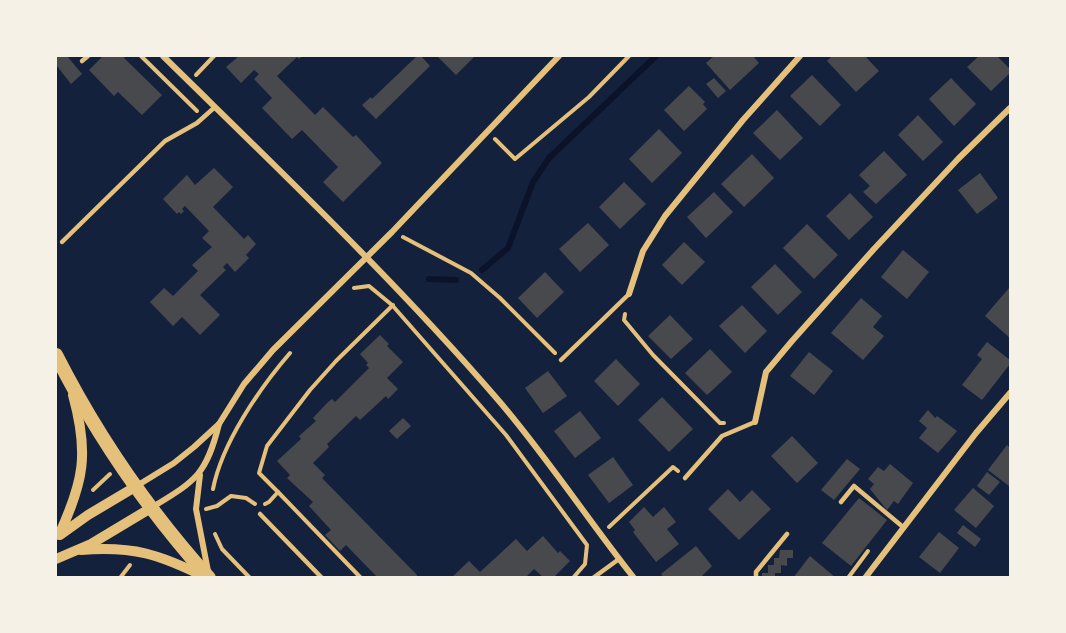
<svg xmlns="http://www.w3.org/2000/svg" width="1066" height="633" font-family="'Public Sans',sans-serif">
<rect width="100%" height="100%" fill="#14213d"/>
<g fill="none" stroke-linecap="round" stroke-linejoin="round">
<g stroke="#0b132b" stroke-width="6">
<polyline points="482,270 508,248 533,182 549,158 656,56"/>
<polyline points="429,279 456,280"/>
</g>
</g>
<g fill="#48494c">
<polygon points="56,56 67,56 82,74 71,84 57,66 56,67"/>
<polygon points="103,56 126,56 124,58 162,95 142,115 118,92 114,96 89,70"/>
<polygon points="239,56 302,56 299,59 297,57 277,76 315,115 323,107 353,137 356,135 382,163 343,202 323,182 338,167 302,130 292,139 262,108 272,98 254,79 259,74 254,70 241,83 226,67"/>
<polygon points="417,56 421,56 430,66 376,119 362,105 371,97 372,99"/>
<polygon points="437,56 475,56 456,75"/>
<polygon points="714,56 753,56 759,63 730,90 706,63"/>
<polygon points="832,56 865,56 879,71 856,92 827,61"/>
<polygon points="979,56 997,56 1010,69 1010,73 991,91 967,67"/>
<polygon points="812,75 841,105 820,126 790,96"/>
<polygon points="714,78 726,91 718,98 706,84"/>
<polygon points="951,78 976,104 954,126 929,99"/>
<polygon points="689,86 705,102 703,104 707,109 684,131 664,110"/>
<polygon points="777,110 803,138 780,160 753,133"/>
<polygon points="918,115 943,142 923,161 898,135"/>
<polygon points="659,129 682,153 652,183 629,159"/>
<polygon points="884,151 907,175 876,204 863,192 870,186 859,175"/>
<polygon points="752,154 774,178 744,207 721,184"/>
<polygon points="214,168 233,187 213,207 244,239 248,235 256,244 246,255 249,258 235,272 227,263 223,267 226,270 200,295 220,315 200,335 182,317 173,326 150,302 164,288 173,296 198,271 192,265 212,247 202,238 209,231 185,206 182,209 184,211 181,214 179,212 177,214 163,199 187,175 195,185"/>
<polygon points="980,173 998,198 977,214 958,190"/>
<polygon points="624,182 646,204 620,229 599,207"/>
<polygon points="714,192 733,212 706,238 687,217"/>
<polygon points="850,193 873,217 849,240 826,216"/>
<polygon points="588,223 609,245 580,272 559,249"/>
<polygon points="807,224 838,255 814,279 783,248"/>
<polygon points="684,242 705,262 682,285 662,265"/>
<polygon points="903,250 929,272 907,299 881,277"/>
<polygon points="775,264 802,292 778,315 751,287"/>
<polygon points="545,272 564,292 537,318 518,298"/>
<polygon points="1009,288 1010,290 1010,338 985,316"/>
<polygon points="861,298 882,316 873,327 884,336 863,360 831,333"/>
<polygon points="742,305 767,331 745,353 719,326"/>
<polygon points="670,315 693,339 671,359 648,336"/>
<polygon points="380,335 389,344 387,346 403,362 387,378 398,389 388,399 386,396 360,420 356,416 327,444 329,447 313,463 325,475 322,478 417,575 417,578 378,578 346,545 340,551 325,535 331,530 309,506 313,502 287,478 290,475 277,461 301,439 299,436 316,421 313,418 327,403 332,399 335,402 369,368 366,365 368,363 360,354"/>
<polygon points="987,342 1010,360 1010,364 982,400 962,385 982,359 977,355"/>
<polygon points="710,349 732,372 707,395 685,373"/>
<polygon points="809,352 833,371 814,395 790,376"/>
<polygon points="616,359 640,384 618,406 594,381"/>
<polygon points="548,371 567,396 543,413 525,388"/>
<polygon points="662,397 693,429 669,452 638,420"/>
<polygon points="928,410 935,418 937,416 957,431 938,453 919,438 927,428 919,421"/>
<polygon points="580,411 601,438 575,458 554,431"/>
<polygon points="403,418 411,426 397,439 389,431"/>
<polygon points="792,436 818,463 797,483 771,456"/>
<polygon points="1007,445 1009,447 1010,445 1010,484 1009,486 988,470"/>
<polygon points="613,457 633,485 609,503 588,475"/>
<polygon points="847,459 860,469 834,500 821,490"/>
<polygon points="890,464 913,483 898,504 894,501 887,510 870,489 874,484 868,479 878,467 884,471"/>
<polygon points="987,472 1000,482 989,495 977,486"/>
<polygon points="973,488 994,506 976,528 954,510"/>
<polygon points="728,489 740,502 752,490 771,509 739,540 708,509"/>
<polygon points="859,498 887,520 851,566 822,543"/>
<polygon points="644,507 653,517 664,507 676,522 667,529 679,544 656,562 633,532 635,530 629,522"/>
<polygon points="963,525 981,539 975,547 957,533"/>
<polygon points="939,532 959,548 940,573 919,557"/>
<polygon points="543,536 558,553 560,551 570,561 553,578 544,578 534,569 525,578 451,578 469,561 480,572 516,539 527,551"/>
<polygon points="696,546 712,566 700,578 664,578 661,574"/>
<polygon points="780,550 793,550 793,558 787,558 787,566 781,565 781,573 775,573 775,578 762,578 762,573 768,573 768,565 774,565 774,558 779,558"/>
<polygon points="810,556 836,578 793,578"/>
</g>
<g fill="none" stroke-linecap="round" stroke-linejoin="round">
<g stroke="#e5c07b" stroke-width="4">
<polyline points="141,56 197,111"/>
<polyline points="196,75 214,56"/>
<polyline points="495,139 515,159 589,97 629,56"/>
<polyline points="403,237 471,273 500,298 555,353"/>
<polyline points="354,288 369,286 392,305 506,435 587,545 585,564 573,578"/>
<polyline points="625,314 624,320 653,355 720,423 724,423"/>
<path d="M213,489C222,443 259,389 290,353"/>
<polyline points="93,490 110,474"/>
<polyline points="278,492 361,578"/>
<polyline points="265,504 269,502 278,492 259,473 267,446 310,390 336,361 393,305"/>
<polyline points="206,509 217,506 231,496 246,498 255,504"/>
<polyline points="609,527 673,467 678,471"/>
<polyline points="215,534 222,549 250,578"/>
<polyline points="120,578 130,565"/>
<polyline points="848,578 868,551"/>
</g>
<g stroke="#e5c07b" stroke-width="4.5">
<polyline points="82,61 88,56"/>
<polyline points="62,242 165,141 197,123 215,107"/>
<polyline points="561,360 629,294"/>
<polyline points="685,478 722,436 755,422"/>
<polyline points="841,502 854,486 903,527"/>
<polyline points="260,514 322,578"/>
<polyline points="593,578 619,559"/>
<polyline points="756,578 756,572 787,534"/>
</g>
<g stroke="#e5c07b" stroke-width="6">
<path d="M163,56C277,168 394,279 499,401C547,457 588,520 634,578"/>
<polyline points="629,294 643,251 665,216 743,120 800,56"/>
<polyline points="755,422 766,372 792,341 874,249 958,159 1010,108"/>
<polyline points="200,475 196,509 208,571"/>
<polyline points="135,487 174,463 194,447 219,424 244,384 273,350 392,232 559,56"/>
<path d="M151,508C195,481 206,476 219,424"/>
<polyline points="865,578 976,433 1010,393"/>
</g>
<g stroke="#e5c07b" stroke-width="10">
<path d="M59,535C84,481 89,453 73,395"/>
<polyline points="60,535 88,515 135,487"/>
<path d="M81,550C134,546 159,554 207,578"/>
<polyline points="56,559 91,544 151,508"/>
</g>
<path stroke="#e5c07b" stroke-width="14" d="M56,355C97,436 148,510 209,578"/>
</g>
<rect width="1066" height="633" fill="none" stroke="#f6f1e7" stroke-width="114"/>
</svg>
